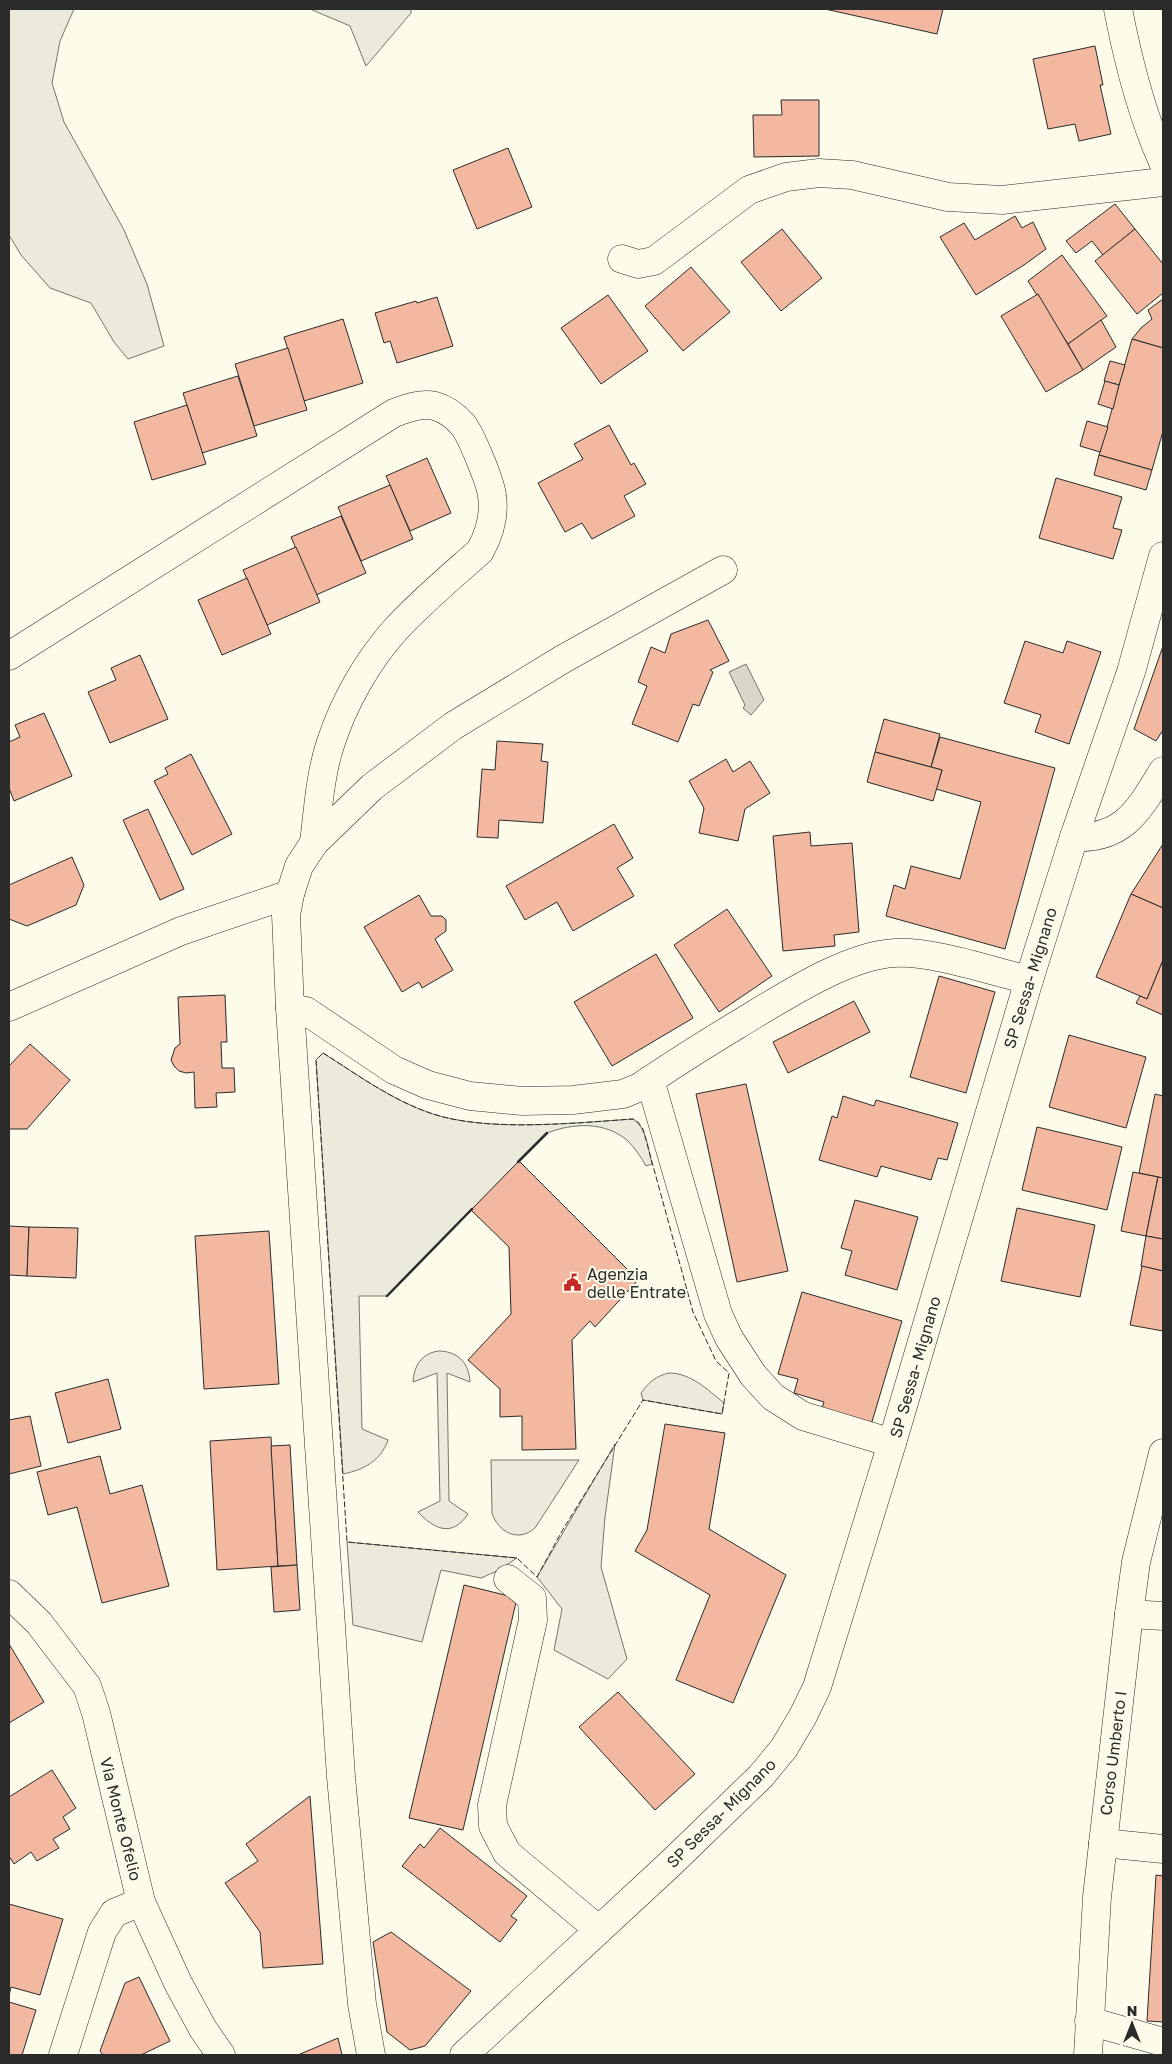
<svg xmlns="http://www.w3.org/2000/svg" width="1172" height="2064" font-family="'Golos Text',sans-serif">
<rect width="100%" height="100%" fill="#fdfbea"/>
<g fill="#ecebdb" stroke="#74746e">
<polygon points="9,9 74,9 60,41 52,83 64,122 124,230 147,284 164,346 128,359 114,342 91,303 50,288 21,255 9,235"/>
<polygon points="310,9 411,9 411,13 366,66 350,26"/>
<path d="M323,1053C358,1075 393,1101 433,1114C488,1132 574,1123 633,1119C647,1128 648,1149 652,1164L646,1166C641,1157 635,1148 628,1141C605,1121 573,1123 547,1133L387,1296H359L362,1429L388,1440C381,1461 363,1470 343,1474L316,1060Z"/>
<path d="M438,1351C457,1351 469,1362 470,1382L447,1373L449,1501L468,1514C452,1538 434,1529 418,1512L440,1501L437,1373L413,1382C414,1366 421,1354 438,1351Z"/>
<path d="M669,1373C691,1373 708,1390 724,1403L722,1414L643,1400L641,1393C649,1382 656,1376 669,1373Z"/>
<polygon points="615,1444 605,1517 601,1567 627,1659 608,1679 554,1650 562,1609 537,1577"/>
<path d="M491,1460H579L535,1528C518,1543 498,1532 492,1513Z"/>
<polygon points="347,1542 517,1558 499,1570 481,1578 441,1570 422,1642 353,1625"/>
</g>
<polygon fill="#d8d7c9" stroke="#74746e" points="746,664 764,700 751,715 743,708 745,705 729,672"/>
<g fill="#f2b8a0" stroke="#2b2b2b">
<polygon points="825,9 943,9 937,34"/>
<polygon points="1095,46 1103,85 1100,85 1111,134 1079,141 1075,124 1048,129 1033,59"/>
<polygon points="781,100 819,100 819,156 754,157 753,115 782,115"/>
<polygon points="508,148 532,207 477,229 453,170"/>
<polygon points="1115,204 1135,229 1103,255 1092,241 1076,253 1066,241"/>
<polygon points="1015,216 1022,228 1033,222 1046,249 1024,265 976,295 940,237 964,223 975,240"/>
<polygon points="782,229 822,278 781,311 741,262"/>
<polygon points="1135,229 1163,264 1163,293 1137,314 1095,261"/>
<polygon points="1062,255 1107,316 1068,344 1028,281"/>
<polygon points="691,267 730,312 683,351 645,306"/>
<polygon points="1038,294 1083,370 1046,392 1001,316"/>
<polygon points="608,295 648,351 601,384 561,328"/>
<polygon points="437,297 453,346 397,363 390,341 384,343 375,313 416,301 417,303"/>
<polygon points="1163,299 1163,348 1132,339 1141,328 1152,319 1148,310"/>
<polygon points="343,319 363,383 304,401 284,337"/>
<polygon points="1101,320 1116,347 1083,370 1068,344"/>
<polygon points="1132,339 1163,348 1163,431 1152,470 1099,455"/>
<polygon points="288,348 307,410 254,426 235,364"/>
<polygon points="1110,361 1125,365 1119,385 1104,381"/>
<polygon points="238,376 257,436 202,453 183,393"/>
<polygon points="1105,381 1119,385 1113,409 1098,404"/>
<polygon points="187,405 206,464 152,480 134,422"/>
<polygon points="1087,421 1108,427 1100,452 1080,446"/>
<polygon points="609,425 631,465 634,463 646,484 624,496 635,516 592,539 582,523 565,532 538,483 583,459 574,444"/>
<polygon points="1099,455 1152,470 1146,490 1094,475"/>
<polygon points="427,458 451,513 410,531 386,476"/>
<polygon points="1056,478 1122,497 1113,528 1122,530 1113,559 1039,538"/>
<polygon points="390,485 413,539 361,561 338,507"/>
<polygon points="341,516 366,573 316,595 291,537"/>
<polygon points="296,547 320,602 267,625 243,570"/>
<polygon points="247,578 271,634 222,655 198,600"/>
<polygon points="708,620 729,661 710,670 713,672 699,706 693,704 678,742 632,724 647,686 638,682 651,647 665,653 671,634"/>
<polygon points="1025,641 1063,653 1067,641 1101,652 1069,744 1035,732 1041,715 1004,703"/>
<polygon points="1163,646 1163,730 1156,741 1134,729"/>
<polygon points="140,655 168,719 110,743 88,692 116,680 111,668"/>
<polygon points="44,713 72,776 14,801 9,788 9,742 20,737 15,725"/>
<polygon points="884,719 940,734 931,767 875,752"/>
<polygon points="940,737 1055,768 1005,949 886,916 894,885 905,889 911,866 960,879 981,802 936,789 942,770 931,767"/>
<polygon points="497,741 543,744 541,761 548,762 543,823 499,820 498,838 477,837 482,769 495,770"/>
<polygon points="875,752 942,770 933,801 867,782"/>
<polygon points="191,754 232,834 192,855 154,781 168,774 165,768"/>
<polygon points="726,759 733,772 750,761 770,793 745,809 738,841 699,833 704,808 689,781"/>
<polygon points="148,809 184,889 160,900 123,820"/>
<polygon points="614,824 633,858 617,868 634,896 573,931 557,902 525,920 506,886"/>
<polygon points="810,832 811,846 852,843 859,932 834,935 835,946 783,951 773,836"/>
<polygon points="1163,844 1163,908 1131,894"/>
<polygon points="72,857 84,885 76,905 27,926 9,919 9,885"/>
<polygon points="1131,894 1163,908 1163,960 1147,999 1096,977"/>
<polygon points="419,895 431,916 442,916 446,920 446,931 435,939 453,970 422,988 419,982 402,992 364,927"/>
<polygon points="727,909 772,976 719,1012 674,945"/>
<polygon points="656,954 693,1018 612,1066 574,1002"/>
<polygon points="1163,960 1163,1015 1136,1003 1140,996 1147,999"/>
<polygon points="939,976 995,992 966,1093 910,1077"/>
<polygon points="225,995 227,1042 221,1042 222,1068 234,1068 235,1092 216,1093 217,1107 195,1108 194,1072 186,1073 179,1071 174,1066 171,1060 175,1048 180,1044 178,997"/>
<polygon points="854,1001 870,1032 788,1073 773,1042"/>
<polygon points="1069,1035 1146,1057 1126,1128 1049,1107"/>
<polygon points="30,1044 70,1080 27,1129 9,1129 9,1066"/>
<polygon points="746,1084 788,1271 737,1282 696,1094"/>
<polygon points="1155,1094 1163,1096 1163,1178 1139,1173"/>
<polygon points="843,1096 874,1106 876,1100 958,1123 947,1160 938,1158 931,1180 881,1166 877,1177 819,1160 832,1116 837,1118"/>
<polygon points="1037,1127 1122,1147 1107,1210 1022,1190"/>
<polygon points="519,1161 638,1280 595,1327 590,1321 572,1340 576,1449 522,1450 522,1416 500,1417 500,1389 468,1360 511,1314 509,1247 471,1210"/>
<polygon points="1133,1172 1158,1177 1146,1236 1121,1231"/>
<polygon points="1158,1177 1163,1178 1163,1239 1146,1236"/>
<polygon points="855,1200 918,1217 897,1290 845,1275 852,1251 841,1248"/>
<polygon points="1017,1208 1095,1225 1080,1297 1001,1281"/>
<polygon points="9,1226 29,1227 27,1276 9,1275"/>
<polygon points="29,1227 78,1228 76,1278 27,1276"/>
<polygon points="269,1231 279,1384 204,1389 195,1236"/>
<polygon points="1146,1236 1163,1239 1163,1271 1141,1266"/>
<polygon points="1142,1266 1163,1271 1163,1331 1130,1325"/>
<polygon points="802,1292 902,1321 871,1425 821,1411 824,1402 794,1393 798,1379 778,1374"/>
<polygon points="108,1379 121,1429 68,1443 55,1393"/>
<polygon points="30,1416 41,1466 9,1474 9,1420"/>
<polygon points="665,1424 725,1433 709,1529 786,1575 733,1703 676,1680 710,1595 635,1551 647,1530"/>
<polygon points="271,1437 278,1566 217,1570 210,1441"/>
<polygon points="290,1445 297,1565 278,1566 271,1446"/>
<polygon points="100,1456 110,1494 142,1485 169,1586 102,1603 77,1507 48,1515 37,1472"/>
<polygon points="297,1565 300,1610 274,1612 271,1567"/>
<polygon points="464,1585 517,1598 463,1830 409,1818"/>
<polygon points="9,1644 44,1702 9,1723"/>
<polygon points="618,1692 695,1774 655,1810 579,1727"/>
<polygon points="52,1770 76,1808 63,1817 70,1829 53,1839 59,1848 37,1861 31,1852 14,1864 9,1856 9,1797"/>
<polygon points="310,1796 323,1964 263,1968 260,1932 225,1883 258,1861 246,1844"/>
<polygon points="440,1828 527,1896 511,1916 517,1920 500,1942 402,1866 420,1844 424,1848"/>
<polygon points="1156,1875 1163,1876 1163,2022 1147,2021"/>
<polygon points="9,1904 63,1919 40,1995 11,1987 9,1996"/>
<polygon points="391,1932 471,1991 425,2046 410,2050 387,2032 373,1942"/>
<polygon points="139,1977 170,2041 141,2055 103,2055 100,2051 125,1983"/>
<polygon points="9,2002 36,2010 22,2055 9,2055"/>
<polygon points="338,2038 342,2055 298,2055"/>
</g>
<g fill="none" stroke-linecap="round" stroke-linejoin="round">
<defs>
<g id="street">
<polyline points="622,259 638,264 654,261 749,190 786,177 819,173 852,175 948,197 1002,200 1163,182"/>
<path d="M9,656L394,413C407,408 421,403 435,406C446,409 456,417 463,425C471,435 491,483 492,496C495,516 490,533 480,551C452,576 422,601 396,629C367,661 343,704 330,745C320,776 318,810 314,843"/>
<path d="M1074,837C1124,840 1140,808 1163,771"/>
<polyline points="9,1007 181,931 290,894"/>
<path d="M290,1008L306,1011L394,1070L428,1085L470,1096L522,1101L573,1100L623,1094L640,1087C672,1065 704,1045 737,1025C779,1000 846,955 895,953C934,951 990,971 1029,980"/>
<polyline points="650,1080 718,1314 729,1338 753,1375 773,1397 803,1416 892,1443"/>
<polyline points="508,1579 532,1598 533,1620 492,1805 493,1826 507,1853 599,1930"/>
<polyline points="9,1594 39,1623 87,1686 96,1713 141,1902 178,1983 203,2029 221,2055"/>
<polyline points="1129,1614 1163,1616"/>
<polyline points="1103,1843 1163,1849"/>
<polyline points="1089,2021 1163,2042"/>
<polyline points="63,2055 102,1932 114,1913 141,1902"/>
<polyline points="371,2055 362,2004 341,1777 290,1008 286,915 290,894 299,866 314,843 372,787 453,726 563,659 723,570"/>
<polyline points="1088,2055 1097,1897 1129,1614 1136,1562 1163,1453"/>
</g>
<g id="secondary">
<path d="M1118,9C1128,61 1141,113 1163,162"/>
<polyline points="464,2055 670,1864 761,1776 784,1748 803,1716 817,1687 892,1443 1029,980 1074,837 1131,672 1163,556"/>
</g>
</defs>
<use href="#street" stroke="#2b2b2b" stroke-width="29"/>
<use href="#secondary" stroke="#2b2b2b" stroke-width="29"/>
<use href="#street" stroke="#fdfbea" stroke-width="28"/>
<use href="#secondary" stroke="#fdfbea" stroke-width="28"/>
<path stroke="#2b2b2b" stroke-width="1" stroke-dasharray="6 2.5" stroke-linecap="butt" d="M323,1053C358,1075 393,1101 433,1114C488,1132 574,1123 633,1119L638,1122L643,1129L693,1312L716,1361L729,1373L722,1414L643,1400L562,1531L537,1577L517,1558L347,1542L316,1060Z"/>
<g stroke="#2b2b2b" stroke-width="2.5">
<polyline points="518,1162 547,1133"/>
<polyline points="387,1296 472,1209"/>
</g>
</g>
<defs>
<symbol id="civic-bare" viewBox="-9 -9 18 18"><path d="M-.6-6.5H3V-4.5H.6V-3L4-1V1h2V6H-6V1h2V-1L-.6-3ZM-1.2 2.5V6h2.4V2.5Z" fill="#c62828" stroke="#fdfbea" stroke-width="2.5" paint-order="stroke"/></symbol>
</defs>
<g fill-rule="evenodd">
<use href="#civic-bare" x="560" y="1270" width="25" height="25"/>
</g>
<g text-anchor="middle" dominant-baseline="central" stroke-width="4" stroke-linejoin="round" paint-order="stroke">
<g font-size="16" fill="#2b2b2b" stroke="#fdfbea">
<text transform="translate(1030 978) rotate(-73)">SP Sessa- Mignano</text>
<text transform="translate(915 1367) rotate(-74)">SP Sessa- Mignano</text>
<text transform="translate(1113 1753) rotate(-83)">Corso Umberto I</text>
<text transform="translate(721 1813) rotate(-45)">SP Sessa- Mignano</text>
<text transform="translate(121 1819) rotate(76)">Via Monte Ofelio</text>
</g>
<g font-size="16" fill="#2b2b2b" stroke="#fdfbea" text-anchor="start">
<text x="587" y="1274">Agenzia<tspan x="587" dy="18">delle Entrate</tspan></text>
</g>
</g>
<rect width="1172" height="2064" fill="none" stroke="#2b2b2b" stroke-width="20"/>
<g transform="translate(1132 2024)" stroke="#fdfbea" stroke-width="4" paint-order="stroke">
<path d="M0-4L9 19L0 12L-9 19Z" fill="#2b2b2b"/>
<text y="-8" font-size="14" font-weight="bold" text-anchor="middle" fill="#2b2b2b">N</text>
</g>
</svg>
